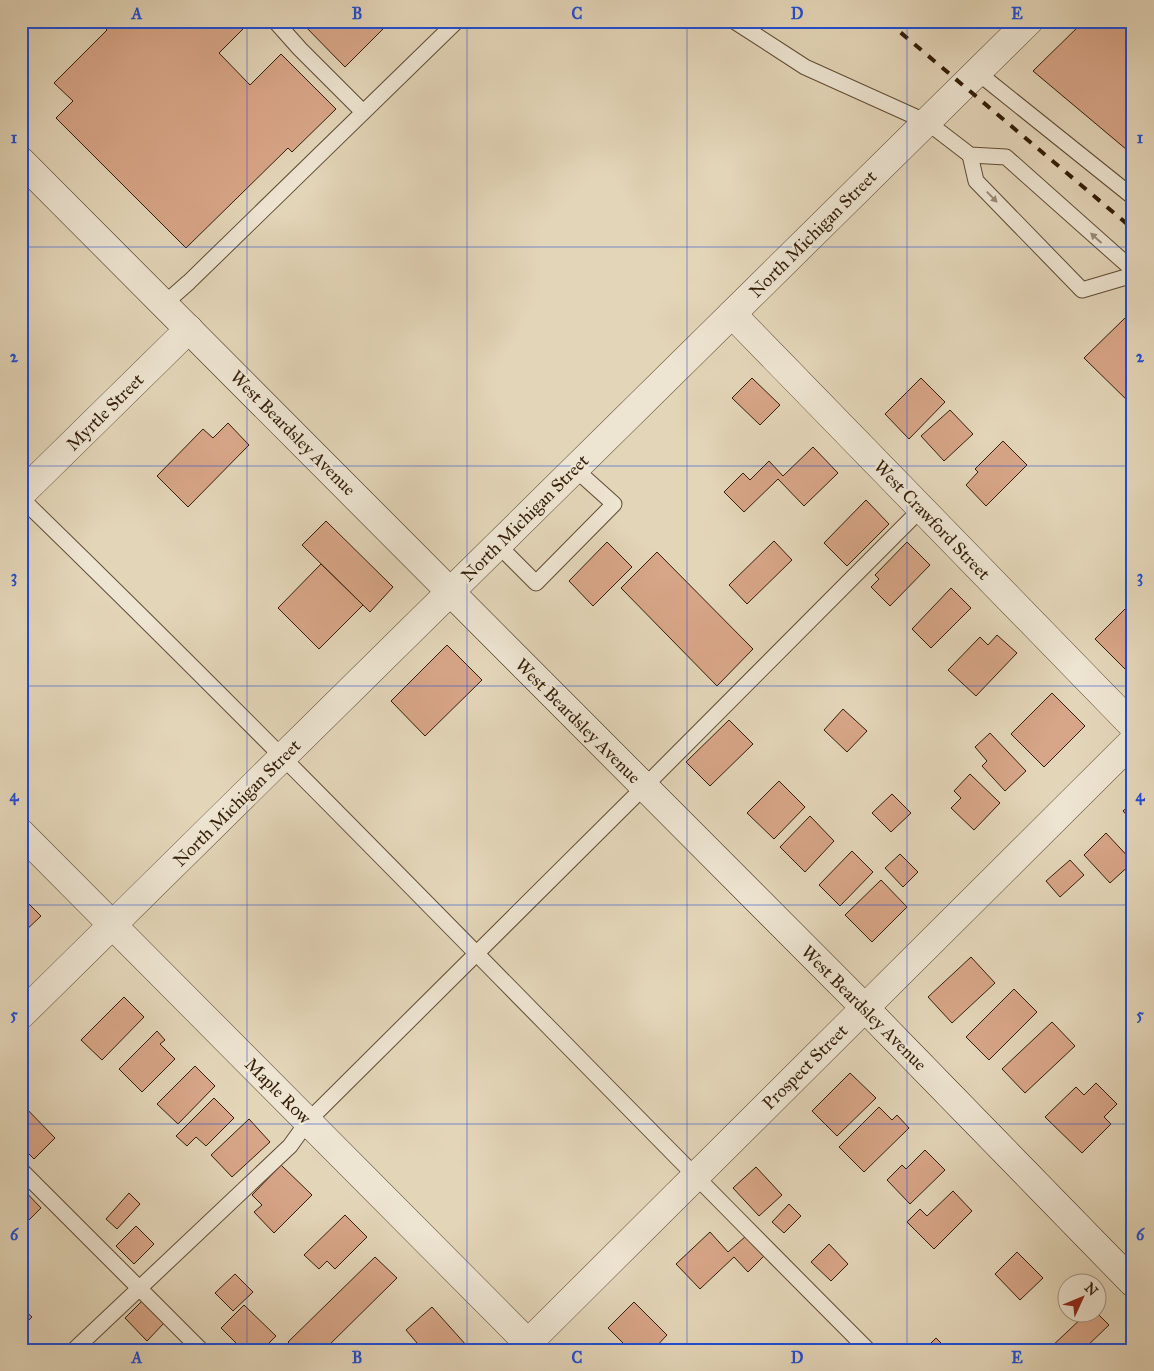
<svg xmlns="http://www.w3.org/2000/svg" width="1154" height="1371" font-family="'IM FELL Great Primer',serif">
<rect width="100%" height="100%" fill="#e3d5b8"/>
<filter id="stains"><feTurbulence type="fractalNoise" baseFrequency=".004" numOctaves="4"/><feColorMatrix values="0 0 0 0 .2 0 0 0 0 .09 0 0 0 0 .02 0 0 0 .5 -.17"/></filter>
<radialGradient id="worn" r=".72"><stop offset=".6" stop-color="#630" stop-opacity="0"/><stop offset="1" stop-color="#630" stop-opacity=".3"/></radialGradient>
<g fill="#d7a587" stroke="#341d08">
<polygon points="98,21 235,21 243,29 219,53 250,85 281,54 336,109 292,152 288,148 186,248 56,118 73,101 54,83 107,30"/>
<polygon points="300,21 391,21 345,67"/>
<polygon points="1084,21 1123,21 1133,31 1133,155 1033,71"/>
<polygon points="1127,316 1133,322 1133,406 1084,358"/>
<polygon points="752,378 780,405 760,425 732,398"/>
<polygon points="921,378 945,402 909,439 885,414"/>
<polygon points="950,410 973,434 944,461 921,436"/>
<polygon points="228,423 249,445 188,507 157,476 203,429 213,438"/>
<polygon points="1003,441 1027,465 986,506 966,485 978,472 975,469"/>
<polygon points="813,447 838,473 804,506 778,479 744,512 724,492 743,473 750,480 769,461 783,476"/>
<polygon points="866,500 889,524 847,566 824,543"/>
<polygon points="326,521 393,587 370,612 302,545"/>
<polygon points="774,541 792,560 747,604 729,585"/>
<polygon points="607,542 632,567 593,606 569,581"/>
<polygon points="907,542 930,565 890,606 871,587 879,579 875,575"/>
<polygon points="657,552 753,649 717,686 621,588"/>
<polygon points="321,564 363,605 319,649 278,608"/>
<polygon points="951,588 971,608 931,648 912,629"/>
<polygon points="1133,601 1133,677 1095,639"/>
<polygon points="997,635 1017,653 976,696 948,670 980,637 988,645"/>
<polygon points="447,645 482,680 425,736 391,701"/>
<polygon points="1052,693 1085,726 1044,767 1011,734"/>
<polygon points="843,709 867,731 847,752 824,730"/>
<polygon points="729,720 753,744 710,786 686,762"/>
<polygon points="990,733 1026,771 1005,791 982,766 987,761 975,747"/>
<polygon points="970,774 1000,803 974,830 951,808 961,798 954,791"/>
<polygon points="779,781 805,807 774,839 747,813"/>
<polygon points="892,794 911,813 891,832 872,813"/>
<polygon points="1133,802 1133,822 1123,811"/>
<polygon points="810,816 834,841 805,872 780,847"/>
<polygon points="1106,833 1133,862 1110,883 1084,855"/>
<polygon points="852,851 873,872 840,906 819,885"/>
<polygon points="900,854 918,872 903,887 885,868"/>
<polygon points="1070,860 1084,875 1060,897 1046,881"/>
<polygon points="881,880 907,907 872,942 845,915"/>
<polygon points="21,896 41,916 21,935"/>
<polygon points="971,957 995,983 952,1023 928,997"/>
<polygon points="1014,989 1037,1012 989,1060 966,1037"/>
<polygon points="124,997 144,1017 102,1060 81,1040"/>
<polygon points="1052,1022 1075,1046 1025,1093 1002,1069"/>
<polygon points="157,1031 165,1040 160,1044 175,1059 142,1092 119,1069"/>
<polygon points="195,1066 215,1086 178,1124 157,1104"/>
<polygon points="850,1073 876,1098 837,1136 812,1111"/>
<polygon points="1096,1083 1117,1104 1104,1117 1111,1124 1082,1153 1045,1117 1076,1087 1084,1095"/>
<polygon points="214,1098 234,1118 206,1146 196,1137 187,1146 176,1136"/>
<polygon points="21,1103 55,1138 34,1159 21,1146"/>
<polygon points="879,1107 892,1120 897,1115 909,1128 864,1172 839,1147"/>
<polygon points="249,1119 270,1142 232,1177 211,1155"/>
<polygon points="925,1150 945,1170 910,1204 887,1180 902,1165 906,1169"/>
<polygon points="281,1165 312,1195 274,1233 254,1212 262,1205 252,1195"/>
<polygon points="756,1167 782,1195 759,1216 733,1188"/>
<polygon points="22,1188 41,1208 21,1228 21,1189"/>
<polygon points="953,1191 972,1211 934,1249 907,1222 920,1209 927,1216"/>
<polygon points="129,1193 140,1204 117,1229 106,1219"/>
<polygon points="789,1204 801,1216 784,1233 772,1222"/>
<polygon points="345,1215 367,1237 335,1269 327,1261 319,1269 304,1255"/>
<polygon points="136,1226 154,1244 134,1264 116,1246"/>
<polygon points="710,1232 728,1252 746,1236 764,1256 748,1272 734,1257 700,1289 676,1264"/>
<polygon points="829,1244 848,1264 831,1281 811,1262"/>
<polygon points="1017,1252 1043,1278 1020,1300 995,1274"/>
<polygon points="375,1257 397,1278 324,1350 295,1350 288,1342"/>
<polygon points="235,1274 253,1292 233,1311 215,1293"/>
<polygon points="143,1300 165,1322 147,1341 125,1318"/>
<polygon points="634,1302 667,1335 653,1350 630,1350 608,1328"/>
<polygon points="244,1305 276,1336 262,1350 243,1350 221,1328"/>
<polygon points="21,1307 32,1317 21,1328"/>
<polygon points="432,1307 467,1346 463,1350 423,1350 406,1330"/>
<polygon points="1096,1312 1109,1325 1083,1350 1049,1349 1086,1314"/>
<polygon points="22,1337 35,1350 21,1350"/>
<polygon points="936,1338 948,1350 924,1350"/>
<polygon points="694,1343 700,1350 687,1350"/>
</g>
<g fill="none" stroke-linecap="round" stroke-linejoin="round">
<defs>
<g id="service">
<polyline points="275,21 300,49 363,112"/>
<polyline points="734,21 805,67 927,122 970,155 1006,157 1133,270"/>
<polyline points="977,72 1133,197"/>
<polyline points="970,155 976,181 1082,290 1133,275"/>
<polyline points="164,304 189,282 457,21"/>
<path d="M21,498C308,777 585,1067 868,1350"/>
<polyline points="498,545 536,583 614,504 575,469"/>
<polyline points="21,1170 201,1350"/>
<polyline points="74,1350 290,1146 308,1121 644,787 921,509"/>
</g>
<g id="minor">
<polyline points="732,314 1133,726"/>
<polyline points="21,494 189,329"/>
<polyline points="21,833 535,1350"/>
<polyline points="521,1350 1133,741"/>
</g>
<polyline id="tertiary" points="21,1015 1029,21"/>
<polyline id="secondary" points="21,161 865,1008 1133,1283"/>
</defs>
<use href="#service" stroke="#604b34" stroke-width="17"/>
<use href="#minor" stroke="#604b34" stroke-width="29"/>
<use href="#tertiary" stroke="#604b34" stroke-width="29"/>
<use href="#secondary" stroke="#341d08" stroke-width="29"/>
<use href="#service" stroke="#ede4d1" stroke-width="15"/>
<use href="#minor" stroke="#ede4d1" stroke-width="28"/>
<use href="#tertiary" stroke="#ede4d1" stroke-width="28"/>
<use href="#secondary" stroke="#ede4d1" stroke-width="28"/>
<polyline stroke="#341d08" stroke-width="4" stroke-dasharray="9 9" stroke-linecap="butt" points="887,21 1133,229"/>
</g>
<defs><path id="oneway-solid" d="M-6-.8H1V-3.2L6.5 0L1 3.2V.8H-6Z" transform="scale(1.25)"/></defs>
<g fill="#9a8a77">
<use href="#oneway-solid" transform="translate(992 197) rotate(46)"/>
<use href="#oneway-solid" transform="translate(1096 238) rotate(-138)"/>
</g>
<path fill="none" stroke="#1d4ed8" stroke-width="1" stroke-opacity="0.55" d="M247,21V1350M467,21V1350M687,21V1350M907,21V1350M21,247H1133M21,466H1133M21,686H1133M21,905H1133M21,1124H1133"/>
<g text-anchor="middle" dominant-baseline="central" stroke-width="5" stroke-linejoin="round" paint-order="stroke">
<g font-size="18" fill="#341d08" stroke="#ede4d1">
<text transform="translate(813 234) rotate(-45)">North Michigan Street</text>
<text transform="translate(105 412) rotate(-45)">Myrtle Street</text>
<text transform="translate(293 433) rotate(45)">West Beardsley Avenue</text>
<text transform="translate(525 518) rotate(-45)">North Michigan Street</text>
<text transform="translate(932 520) rotate(46)">West Crawford Street</text>
<text transform="translate(578 721) rotate(45)">West Beardsley Avenue</text>
<text transform="translate(237 803) rotate(-45)">North Michigan Street</text>
<text transform="translate(864 1008) rotate(45)">West Beardsley Avenue</text>
<text transform="translate(805 1067) rotate(-45)">Prospect Street</text>
<text transform="translate(278 1091) rotate(45)">Maple Row</text>
</g>
</g>
<rect width="1154" height="1371" fill="none" stroke="#e3d5b8" stroke-width="55"/>
<g transform="translate(1082 1298) rotate(46)"><circle r="24" fill="#ede4d1" stroke="#a39481"/>
<path d="M0-4L9 19L0 12L-9 19Z" fill="#8f2418"/>
<text y="-8" font-size="14" font-weight="bold" text-anchor="middle" fill="#341d08">N</text>
</g>
<rect x="28" y="28" width="1098" height="1316" fill="none" stroke="#1d4ed8" stroke-width="2"/>
<g font-size="16" text-anchor="middle" font-weight="bold" fill="#1d4ed8">
<text x="137" y="19">A</text>
<text x="357" y="19">B</text>
<text x="577" y="19">C</text>
<text x="797" y="19">D</text>
<text x="1017" y="19">E</text>
<text x="14" y="143">1</text>
<text x="1140" y="143">1</text>
<text x="14" y="362">2</text>
<text x="1140" y="362">2</text>
<text x="14" y="582">3</text>
<text x="1140" y="582">3</text>
<text x="14" y="801">4</text>
<text x="1140" y="801">4</text>
<text x="14" y="1020">5</text>
<text x="1140" y="1020">5</text>
<text x="14" y="1240">6</text>
<text x="1140" y="1240">6</text>
<text x="137" y="1363">A</text>
<text x="357" y="1363">B</text>
<text x="577" y="1363">C</text>
<text x="797" y="1363">D</text>
<text x="1017" y="1363">E</text>
</g>
<rect width="100%" height="100%" filter="url(#stains)"/>
<rect width="100%" height="100%" fill="url(#worn)"/>
</svg>
